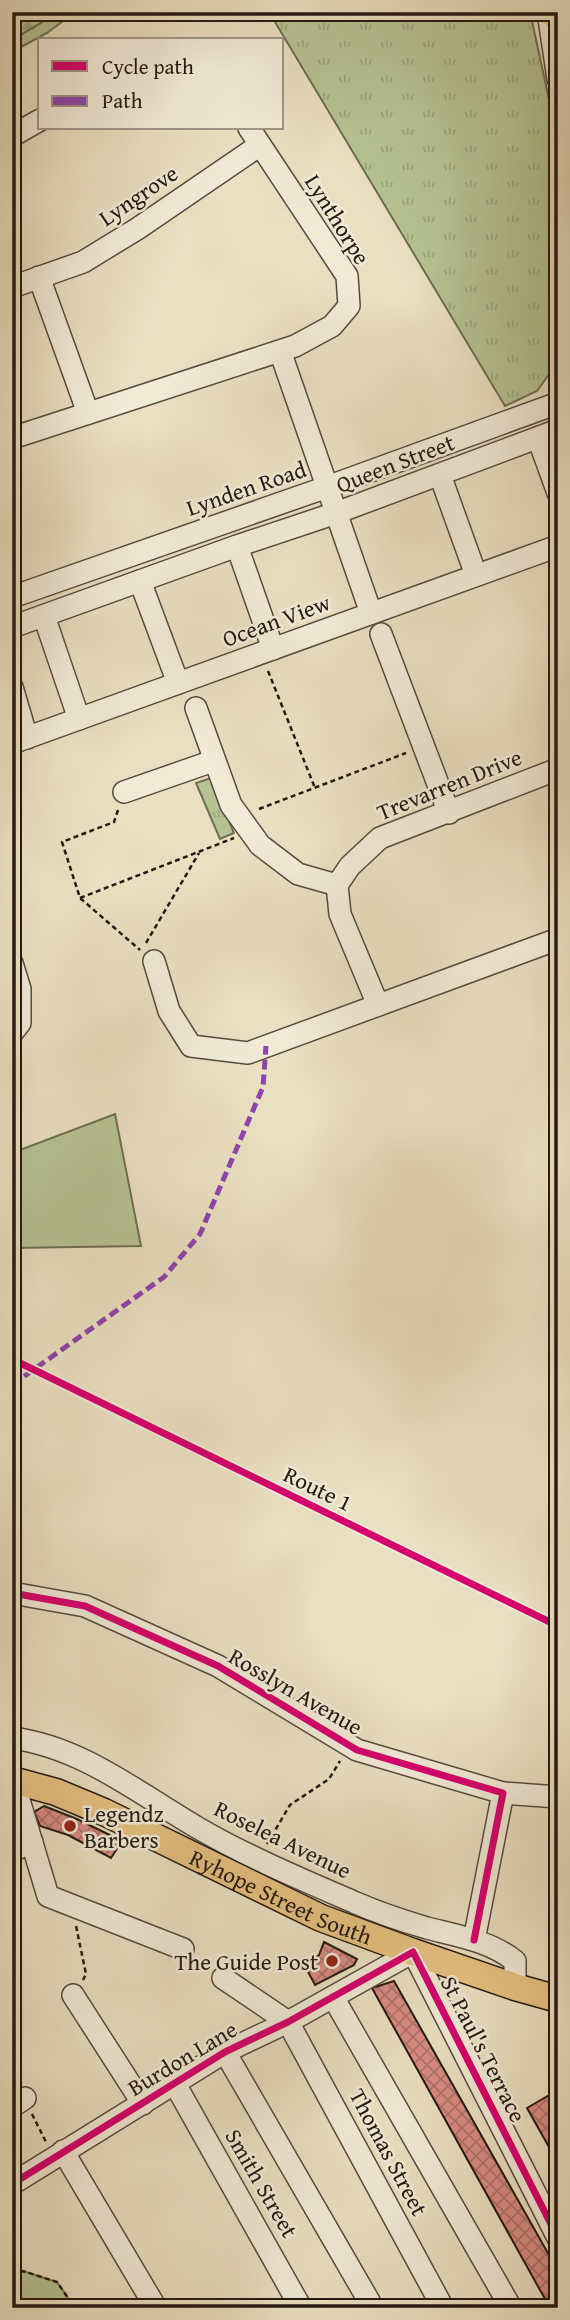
<svg xmlns="http://www.w3.org/2000/svg" width="570" height="2320" font-family="'Gentium Book Plus',serif">
<defs>
<pattern id="grass-tufts" width="24" height="20" patternUnits="userSpaceOnUse" patternTransform="scale(1.75)"><rect width="24" height="20" fill="#b6c293"/><path d="M3 7l-1-3M5 7V3M7 7l1-3M15 17l-1-3M17 17v-4M19 17l1-3" fill="none" stroke="#9ca67e"/></pattern>
<pattern id="forest-firs" width="22" height="20" patternUnits="userSpaceOnUse" patternTransform="scale(1.75)"><rect width="22" height="20" fill="#b6c293"/><path d="M5 1l3.5 6h-7zM16 11l3.5 6h-7z" fill="#9ca67e"/></pattern>
<pattern id="building-cross-hatch" width="8" height="8" patternUnits="userSpaceOnUse" patternTransform="scale(1.75)"><rect width="8" height="8" fill="#d88b83"/><path d="M0 0l8 8M0 8l8-8" fill="none" stroke="#af716a"/></pattern>
</defs>
<rect width="100%" height="100%" fill="#eadfc1"/>
<filter id="stains"><feTurbulence type="fractalNoise" baseFrequency=".00286" numOctaves="4"/><feColorMatrix values="0 0 0 0 .2 0 0 0 0 .09 0 0 0 0 .02 0 0 0 .5 -.17"/></filter>
<radialGradient id="worn" r=".72"><stop offset=".6" stop-color="#630" stop-opacity="0"/><stop offset="1" stop-color="#630" stop-opacity=".3"/></radialGradient>
<g fill="url(#grass-tufts)" stroke="#6e6e52" stroke-width="2">
<polygon points="59,12 75,12 47,33 12,52 12,40"/>
<polygon points="269,12 524,12 532,21 558,141 558,362 537,391 505,406"/>
<polygon points="211,778 234,833 220,839 196,783"/>
</g>
<polygon fill="url(#forest-firs)" stroke="#6e6e52" stroke-width="2" points="12,12 59,12 12,40"/>
<g fill="#b6c293" stroke="#6e6e52" stroke-width="2">
<polygon points="115,1114 141,1246 12,1248 12,1153"/>
<polygon points="23,2271 57,2282 75,2308 12,2308 12,2272"/>
</g>
<g fill="url(#building-cross-hatch)" stroke="#251912" stroke-width="2">
<polygon points="44,1806 77,1819 122,1841 111,1858 68,1835 40,1826 34,1812"/>
<polygon points="324,1942 357,1959 354,1965 315,1985 304,1964 319,1955"/>
<polygon points="394,1981 558,2271 558,2308 550,2308 372,1988"/>
<polygon points="558,2090 558,2163 527,2108"/>
</g>
<g fill="none" stroke-linecap="round" stroke-linejoin="round">
<defs>
<g id="minor">
<polyline points="548,12 558,79"/>
<polyline points="12,136 40,120"/>
<polyline points="39,277 88,413"/>
<polyline points="12,287 83,262 137,229 260,145"/>
<polyline points="280,351 371,613"/>
<polyline points="12,438 295,346 332,326 349,306 347,276 249,128"/>
<polyline points="538,438 558,493"/>
<polyline points="440,475 476,575"/>
<polyline points="237,546 273,649"/>
<polyline points="140,581 178,683"/>
<polyline points="12,597 327,487 558,403"/>
<polyline points="44,616 79,719"/>
<polyline points="12,627 237,546 336,513 558,430"/>
<polyline points="381,634 449,813"/>
<polyline points="12,687 27,738"/>
<polyline points="196,708 231,805 260,845 298,874 337,885"/>
<polyline points="12,743 558,546"/>
<polyline points="124,792 213,761"/>
<polyline points="154,961 169,1011 191,1046 248,1053 558,939"/>
<polyline points="12,963 20,989 20,1023 12,1033"/>
<polyline points="378,1005 340,914 337,885 350,866 380,838 558,769"/>
<polyline points="12,1593 85,1606 218,1666 357,1750 503,1793 474,1940"/>
<path d="M12,1738C82,1747 138,1793 198,1828C248,1857 303,1880 356,1903C379,1913 403,1921 427,1928C458,1936 490,1941 515,1961V1987"/>
<polyline points="13,1780 48,1896 183,1949"/>
<polyline points="503,1793 558,1797"/>
<polyline points="12,1851 32,1842"/>
<polyline points="223,1978 288,2022 443,2308"/>
<polyline points="73,1995 143,2104"/>
<polyline points="333,1997 511,2308"/>
<polyline points="225,2052 373,2308"/>
<polyline points="175,2084 301,2308"/>
<polyline points="12,2107 25,2098"/>
<polyline points="63,2151 156,2308"/>
<polyline points="12,2184 225,2052 288,2022 413,1952 558,2238"/>
</g>
<g id="major">
<polyline points="551,12 558,17"/>
<path id="s1" d="M12,1780L56,1792L104,1812L321,1918L413,1952L515,1987L558,1999"/>
</g>
</defs>
<use href="#minor" stroke="#564a3e" stroke-width="24"/>
<use href="#major" stroke="#251912" stroke-width="29"/>
<g stroke="#251912" stroke-width="2.5" stroke-dasharray="5 3.5" stroke-linecap="butt">
<polyline points="268,671 315,788"/>
<polyline points="259,809 406,753"/>
<polyline points="118,810 114,822 62,842 80,898 140,950"/>
<polyline points="80,898 234,838"/>
<polyline points="146,943 199,853"/>
<polyline points="267,1844 290,1805 329,1779 340,1761"/>
<polyline points="76,1926 86,1974 83,1980"/>
<polyline points="12,2073 17,2083"/>
<polyline points="32,2114 46,2142"/>
<polyline points="12,2272 23,2271 57,2282 75,2308"/>
</g>
<use href="#minor" stroke="#f1ead7" stroke-width="21"/>
<use href="#major" stroke="#e5c080" stroke-width="26"/>
<polyline stroke="#8e44ad" stroke-width="5" stroke-dasharray="10 5" stroke-linecap="butt" points="12,1385 164,1277 200,1234 263,1087 266,1046"/>
<defs>
<g id="cycleway">
<polyline points="12,1359 558,1626"/>
<polyline points="12,1593 85,1606 218,1666 357,1750 503,1793 474,1940"/>
<polyline points="12,2184 225,2052 288,2022 413,1952 558,2238"/>
</g>
</defs>
<use href="#cycleway" stroke="#f1ead7" stroke-width="11"/>
<use href="#cycleway" stroke="#d6006c" stroke-width="7"/>
</g>
<g fill="#8f2418" stroke="#f1ead7" stroke-width="2.5">
<circle cx="70" cy="1826" r="7"/>
<circle cx="332" cy="1961" r="7"/>
</g>
<g text-anchor="middle" dominant-baseline="central" stroke-width="5" stroke-linejoin="round" paint-order="stroke">
<g font-size="23" fill="#251912" stroke="#f1ead7">
<text transform="translate(138 195) rotate(-34)">Lyngrove</text>
<text transform="translate(338 219) rotate(58)">Lynthorpe</text>
<text transform="translate(395 463) rotate(-21)">Queen Street</text>
<text transform="translate(246 488) rotate(-19)">Lynden Road</text>
<text transform="translate(276 620) rotate(-20)">Ocean View</text>
<text transform="translate(449 784) rotate(-22)">Trevarren Drive</text>
<text transform="translate(318 1488) rotate(26)">Route 1</text>
<text transform="translate(296 1691) rotate(30)">Rosslyn Avenue</text>
<text transform="translate(283 1839) rotate(26)">Roselea Avenue</text>
<text stroke="none"><textPath href="#s1" startOffset="294">Ryhope Street South</textPath></text>
<text transform="translate(484 2049) rotate(63)">St Paul's Terrace</text>
<text transform="translate(182 2058) rotate(-31)">Burdon Lane</text>
<text transform="translate(389 2152) rotate(62)">Thomas Street</text>
<text transform="translate(262 2183) rotate(60)">Smith Street</text>
</g>
<g font-size="23" fill="#251912" stroke="#f1ead7" text-anchor="start">
<text x="84" y="1813">Legendz<tspan x="84" dy="26">Barbers</tspan></text>
<text x="318" y="1961" text-anchor="end">The Guide Post</text>
</g>
</g>
<rect width="570" height="2320" fill="none" stroke="#eadfc1" stroke-width="42"/>
<rect x="14" y="14" width="542" height="2292" fill="none" stroke="#251912" stroke-width="3.5"/>
<rect x="21" y="21" width="528" height="2278" fill="none" stroke="#251912" stroke-width="2"/>
<rect x="38" y="38" width="245" height="91" fill="#f1ead7" stroke="#9f9688" stroke-width="2"/>
<rect x="52" y="61" width="35" height="10" fill="#d6006c" stroke="#9f9688" stroke-width="2"/>
<text x="102" y="74" font-size="21" fill="#251912">Cycle path</text>
<rect x="52" y="96" width="35" height="10" fill="#8e44ad" stroke="#9f9688" stroke-width="2"/>
<text x="102" y="108" font-size="21" fill="#251912">Path</text>
<rect width="100%" height="100%" filter="url(#stains)"/>
<rect width="100%" height="100%" fill="url(#worn)"/>
</svg>
